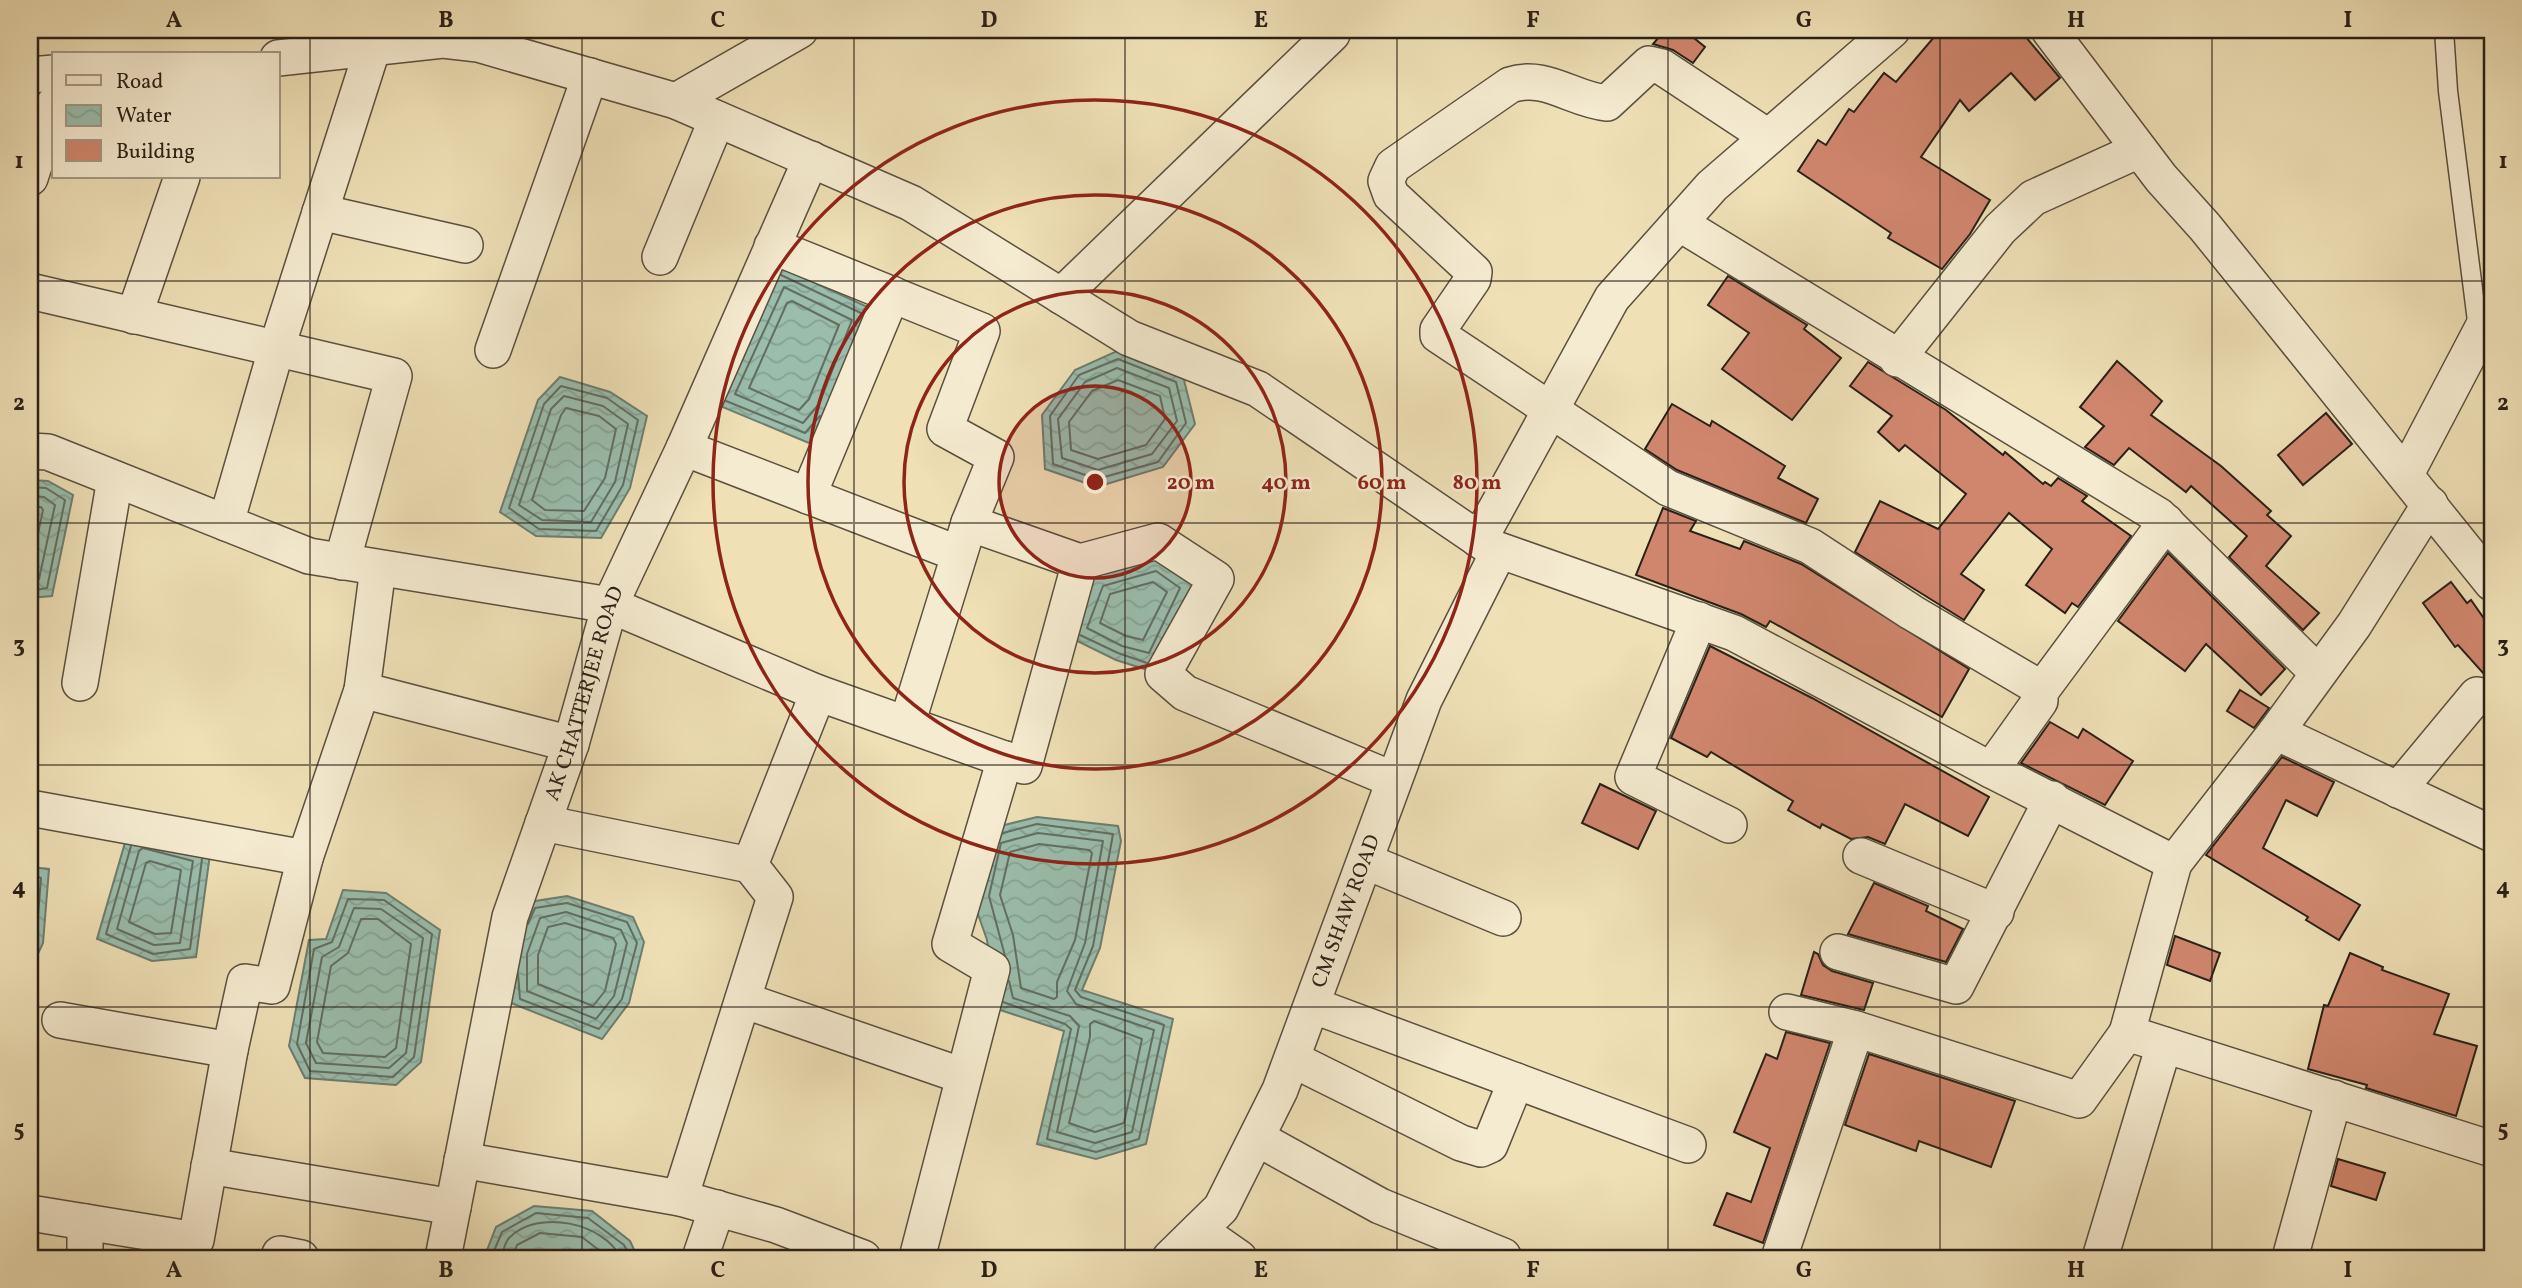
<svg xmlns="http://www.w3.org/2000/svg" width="2522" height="1288" font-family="Vollkorn,serif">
<defs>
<pattern id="water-waves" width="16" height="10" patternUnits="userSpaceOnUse" patternTransform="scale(1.75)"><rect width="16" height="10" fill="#9abdac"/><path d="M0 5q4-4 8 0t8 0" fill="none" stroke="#85a293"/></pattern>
</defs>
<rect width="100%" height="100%" fill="#efe0b6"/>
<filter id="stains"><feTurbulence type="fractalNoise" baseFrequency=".00286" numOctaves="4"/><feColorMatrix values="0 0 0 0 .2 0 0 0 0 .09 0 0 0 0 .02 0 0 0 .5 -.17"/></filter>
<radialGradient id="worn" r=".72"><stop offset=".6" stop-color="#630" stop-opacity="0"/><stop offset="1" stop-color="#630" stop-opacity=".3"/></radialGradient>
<g fill="url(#water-waves)" stroke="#6d7e70" stroke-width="2">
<polygon points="776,265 874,310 832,412 809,443 713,403"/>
<polygon points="1117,351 1183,376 1195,424 1163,467 1097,487 1045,469 1042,415 1075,370"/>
<polygon points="560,377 610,392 647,416 630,488 601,538 536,536 500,512 538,400"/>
<polygon points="30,480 48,481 73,495 52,596 30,598"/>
<polygon points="1159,553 1201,581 1157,673 1116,660 1065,635 1091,572"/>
<polygon points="1037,817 1118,826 1121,841 1100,948 1082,990 1173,1019 1146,1144 1096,1159 1037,1144 1064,1031 997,1009 987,940 972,897 988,829"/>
<polygon points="129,829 211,847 196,957 152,961 97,939"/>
<polygon points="30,867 49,869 43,943 35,960 30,959"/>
<polygon points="343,890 386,893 440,930 421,1062 396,1085 305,1078 289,1046 309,940 326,939"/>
<polygon points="567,896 633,917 644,942 629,1003 602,1039 511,1003 511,951 529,902"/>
<polygon points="534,1206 592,1211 630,1241 638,1258 484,1258 496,1227"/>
</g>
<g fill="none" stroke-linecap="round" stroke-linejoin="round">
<g stroke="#626e62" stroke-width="2">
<polyline points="781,275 863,314"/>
<polygon points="784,287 852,320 819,404 803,423 735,394"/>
<polygon points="792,301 839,325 809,399 799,410 749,388 787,303"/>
<polygon points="1118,359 1176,382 1186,423 1158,462 1097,479 1053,464 1050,416 1079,375"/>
<polygon points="1117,368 1169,388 1177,421 1152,454 1098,470 1062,458 1058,419 1085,382"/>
<polygon points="1118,380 1160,396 1165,419 1146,445 1098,459 1071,450 1069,422 1092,391"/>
<polygon points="561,386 607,398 638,420 623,485 596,531 539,529 509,508 544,404"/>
<polygon points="564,396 603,406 628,424 615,482 591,522 542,520 519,505 551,409"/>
<polyline points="726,401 805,433 820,416"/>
<polygon points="566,408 599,416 616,429 605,478 584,511 545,510 532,500 561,415"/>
<polyline points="30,487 46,488 65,500 47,588 30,591"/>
<polyline points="30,496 44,497 55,505 39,579 30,582"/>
<polyline points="30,507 41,507 43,510 30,571"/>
<polygon points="1156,571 1180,588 1149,653 1122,646 1087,628 1103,586"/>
<polygon points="1153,582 1167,592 1143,640 1126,636 1100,623 1110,594"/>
<polyline points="1080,635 1118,653 1147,663"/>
<polyline points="1003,833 1037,824 1113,834 1093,946 1075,990 1081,997 1164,1025 1139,1139 1096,1152 1047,1139 1071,1029 1065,1024 1003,1002"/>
<polygon points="1039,844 1089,850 1092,853 1075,940 1057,982 1057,997 1054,999 1021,988 1013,935 1000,895 1010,852"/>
<polyline points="131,846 106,934 153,954 190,949 202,859"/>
<polygon points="143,848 193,861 180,943 154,945 117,929 139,851"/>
<polygon points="150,861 181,870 171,933 155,934 129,922 146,863"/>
<polyline points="30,874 41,878 36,941 30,952"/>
<polygon points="348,899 384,900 432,934 414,1057 393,1077 310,1071 297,1044 314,949 332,942"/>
<polygon points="354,908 381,909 423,938 406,1053 389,1068 316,1063 306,1043 322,957 339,947"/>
<polygon points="566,912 621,930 627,943 614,996 596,1019 527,991 527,954 540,918"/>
<polygon points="361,919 378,919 411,944 396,1048 385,1057 323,1053 317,1042 331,966 348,953"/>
<polygon points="565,923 613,938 616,944 605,991 593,1006 538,984 538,955 548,927"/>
<polyline points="1005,956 989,896 1001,843 1038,833 1103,841 1085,943 1067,991 1076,1004 1154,1030 1132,1132 1095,1143 1057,1132 1079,1026 1070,1016 1013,998 1009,981"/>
<polyline points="518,974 520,999 599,1029 622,999 637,943 627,922 567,903 535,908 528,924"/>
<polygon points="1094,1021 1142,1039 1124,1123 1095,1132 1069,1123 1090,1037 1090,1024"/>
<polyline points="491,1258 502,1232 536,1213 588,1218 624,1245 631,1258"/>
<path d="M501,1258C503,1252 505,1242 509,1238C538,1208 604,1223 621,1258"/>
<polyline points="512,1258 517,1245 540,1233 582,1237 609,1258"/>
</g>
</g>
<g fill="#d0866d" stroke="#292017" stroke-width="2">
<polygon points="1665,30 1684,30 1705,47 1693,63 1673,50 1653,44"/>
<polygon points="1940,30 2020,30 2060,78 2035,100 2011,73 1969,111 1960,100 1921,157 1990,200 1970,234 1942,269 1888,238 1891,233 1798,171 1818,140 1826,145 1849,109 1854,112 1884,73 1896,82"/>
<polygon points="1728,276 1807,325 1804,329 1841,358 1792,420 1722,369 1749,333 1708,305"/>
<polygon points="2117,361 2162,401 2151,415 2221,466 2271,511 2267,515 2291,536 2266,566 2319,613 2303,630 2229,557 2247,536 2191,486 2186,492 2129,448 2114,465 2085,447 2104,426 2080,407"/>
<polygon points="1868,362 1946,410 2003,455 2005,452 2043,484 2045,482 2051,486 2058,478 2087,496 2082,501 2131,536 2078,607 2072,603 2065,613 2026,585 2052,549 2009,513 1961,574 1984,590 1964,620 1855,552 1880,501 1938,529 1966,494 1905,445 1899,451 1878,432 1892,416 1850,386"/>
<polygon points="1672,404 1710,426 1712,421 1785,466 1778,478 1818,499 1806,523 1677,470 1645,449"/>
<polygon points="2326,413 2352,444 2303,485 2278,455"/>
<polygon points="1663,508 1696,521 1690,531 1740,549 1744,541 1801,564 1969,669 1942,717 1770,621 1766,627 1741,614 1636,575"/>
<polygon points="2168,553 2285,669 2261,695 2206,644 2185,671 2118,621"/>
<polygon points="2451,582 2467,603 2471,600 2492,630 2492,683 2458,645 2455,647 2423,603"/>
<polygon points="1710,646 1812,698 1989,797 1968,836 1905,804 1885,844 1868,837 1851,839 1822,824 1820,828 1788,810 1793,801 1711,752 1707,757 1671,738"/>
<polygon points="2240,690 2269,708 2254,728 2227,711"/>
<polygon points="2050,722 2078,738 2083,729 2133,761 2105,805 2021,763"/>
<polygon points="2282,757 2334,782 2317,816 2286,800 2263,848 2360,905 2339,940 2306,920 2308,917 2206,855"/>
<polygon points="1600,784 1656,811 1638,849 1582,823"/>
<polygon points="1874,883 1928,906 1926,911 1963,929 1946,962 1848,934"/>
<polygon points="2175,936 2220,953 2210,981 2167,965"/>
<polygon points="1814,952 1818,954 1823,965 1832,971 1873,983 1864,1010 1801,995"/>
<polygon points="2350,953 2383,967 2382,970 2449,994 2434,1034 2477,1046 2456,1116 2366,1088 2367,1085 2308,1069 2324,1005 2328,1006"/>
<polygon points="1786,1032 1830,1043 1763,1243 1714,1225 1727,1193 1751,1202 1770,1148 1734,1132 1766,1054 1777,1059"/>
<polygon points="1869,1054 2015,1101 1991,1167 1919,1141 1916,1151 1845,1125"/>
<polygon points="2338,1159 2385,1173 2376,1200 2331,1186"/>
</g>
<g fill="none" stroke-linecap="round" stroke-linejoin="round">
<defs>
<polyline id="service" points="2444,30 2448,91 2478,329"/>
<g id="minor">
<polyline points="2049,30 2161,178 2205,227 2492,583"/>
<polyline points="278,58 443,40 478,44 676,101 911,203 1129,338 1258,389 1490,547 1734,633 1991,770 2174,863 2127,1033 2492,1149"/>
<polyline points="30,75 54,73"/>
<polyline points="676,101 800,30"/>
<path d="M1768,137L1662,67L1649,64L1607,103C1573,100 1545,73 1510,85L1393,166L1386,181L1391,195L1474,272L1473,279L1438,330V335L1668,488L1810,546L1911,612L2040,688V701L1991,770"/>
<polyline points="30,178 54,104"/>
<polyline points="320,212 465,245"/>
<polyline points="1679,223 2159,516 2317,672"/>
<polyline points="772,246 982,331 945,429 996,457 969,523 907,724"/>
<polyline points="660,257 717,119"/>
<polyline points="30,291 394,376 342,562"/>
<polyline points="1061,296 1332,34 1332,30"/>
<polyline points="134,316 182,177"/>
<polyline points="493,350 590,76"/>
<polyline points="1897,359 2000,229 2033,198 2139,150"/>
<polyline points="684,448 959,554"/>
<polyline points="30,451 48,452 309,556 610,605 818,693 1024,766 1080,562 1158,541 1216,579 1163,674 1185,693 1394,780"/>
<polyline points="2406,474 2492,310"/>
<polyline points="808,496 892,294"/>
<polyline points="226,523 276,350 373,47"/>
<polyline points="969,523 1080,562"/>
<polyline points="1479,540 1612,298 1712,186 1892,30"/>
<polyline points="1699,620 1633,777 1729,825"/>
<polyline points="80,683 115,479"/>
<polyline points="362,690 571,744"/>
<polyline points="2040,692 2166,522"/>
<polyline points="2276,732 2492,834"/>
<polyline points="2398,790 2477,695"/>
<polyline points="30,808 305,858"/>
<polyline points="543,823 750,865"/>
<polyline points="1861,856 1996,912"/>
<polyline points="1365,861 1503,918"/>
<polyline points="2174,863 2276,732 2354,625 2430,504"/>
<polyline points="1838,952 1956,986 2052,799"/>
<polyline points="743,1000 963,1076"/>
<polyline points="1312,1005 1688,1145"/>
<polyline points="1787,1012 1856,1029 2079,1100 2127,1033"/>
<polyline points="60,1020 230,1050"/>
<polyline points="1292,1059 1461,1143 1481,1149 1490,1145 1516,1081"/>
<polyline points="1257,1138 1380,1206 1503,1256"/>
<polyline points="462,1160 680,1198 776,1225 863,1258"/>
<polyline points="209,1166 453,1207"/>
<polyline points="680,1198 775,897 750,865 818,693"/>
<polyline points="30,1213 196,1240 230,1050 245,982 272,986 305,858 362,690 378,568"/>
<polyline points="85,1222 85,1258"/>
<polyline points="1199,1230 1239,1258"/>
<polyline points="280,1254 301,1258"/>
<path id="s1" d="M443,1258L510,917L571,744L610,605L684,448L811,159"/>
<polyline points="700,1258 717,1208"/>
<polyline points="917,1258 992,969 950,944 1005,759"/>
<path id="s2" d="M1170,1258L1221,1208L1280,1090L1424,700L1499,551"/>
<polyline points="1779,1258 1856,1029"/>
<polyline points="2100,1258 2164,1045"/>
<polyline points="2290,1258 2334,1098"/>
</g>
</defs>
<use href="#service" stroke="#5a503f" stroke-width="21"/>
<use href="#minor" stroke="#5a503f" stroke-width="38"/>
<use href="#service" stroke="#f5ebd0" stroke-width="18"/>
<use href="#minor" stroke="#f5ebd0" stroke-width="35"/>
</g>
<path fill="none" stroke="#292017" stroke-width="2" stroke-opacity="0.55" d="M310,30V1258M582,30V1258M854,30V1258M1125,30V1258M1397,30V1258M1668,30V1258M1940,30V1258M2212,30V1258M30,281H2492M30,523H2492M30,765H2492M30,1007H2492"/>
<circle cx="1095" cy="482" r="96" fill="#8f2418" fill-opacity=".12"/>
<g fill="none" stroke="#8f2418" stroke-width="3.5">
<circle cx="1095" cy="482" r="96"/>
<circle cx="1095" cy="482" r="191"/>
<circle cx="1095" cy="482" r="287"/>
<circle cx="1095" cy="482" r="382"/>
</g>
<g text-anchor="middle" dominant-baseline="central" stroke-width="5" stroke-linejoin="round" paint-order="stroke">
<g font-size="21" fill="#292017" stroke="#f5ebd0">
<text stroke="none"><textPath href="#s1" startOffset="583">AK CHATTERJEE ROAD</textPath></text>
<text stroke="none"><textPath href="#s2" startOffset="394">CM SHAW ROAD</textPath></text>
</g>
</g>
<circle cx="1095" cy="482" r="10" fill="#8f2418" stroke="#f5ebd0" stroke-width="3.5"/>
<g font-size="21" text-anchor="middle" font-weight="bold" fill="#8f2418" stroke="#f5ebd0" stroke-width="5" stroke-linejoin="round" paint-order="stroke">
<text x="1191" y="489">20 m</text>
<text x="1286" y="489">40 m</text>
<text x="1382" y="489">60 m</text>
<text x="1477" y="489">80 m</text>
</g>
<rect width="2522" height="1288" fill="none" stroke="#efe0b6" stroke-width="77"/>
<rect x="52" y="52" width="228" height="126" fill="#f5ebd0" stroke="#a39a86" stroke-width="2"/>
<rect x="66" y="75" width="35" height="10" fill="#f5ebd0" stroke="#a39a86" stroke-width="2"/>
<text x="116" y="88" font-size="21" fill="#292017">Road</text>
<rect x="66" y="105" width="35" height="21" fill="url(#water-waves)" stroke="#a39a86" stroke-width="2"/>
<text x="116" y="122" font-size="21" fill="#292017">Water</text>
<rect x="66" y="140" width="35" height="21" fill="#d0866d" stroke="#a39a86" stroke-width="2"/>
<text x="116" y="158" font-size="21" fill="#292017">Building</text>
<rect x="38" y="38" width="2446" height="1212" fill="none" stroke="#292017" stroke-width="2.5"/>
<g font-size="23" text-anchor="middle" font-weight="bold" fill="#292017">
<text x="174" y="27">A</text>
<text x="446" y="27">B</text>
<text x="718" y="27">C</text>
<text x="989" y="27">D</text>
<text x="1261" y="27">E</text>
<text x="1533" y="27">F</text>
<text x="1804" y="27">G</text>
<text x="2076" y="27">H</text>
<text x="2348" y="27">I</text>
<text x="19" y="168">1</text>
<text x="2503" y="168">1</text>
<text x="19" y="410">2</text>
<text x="2503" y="410">2</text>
<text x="19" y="652">3</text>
<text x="2503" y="652">3</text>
<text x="19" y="894">4</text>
<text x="2503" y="894">4</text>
<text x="19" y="1136">5</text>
<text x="2503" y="1136">5</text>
<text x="174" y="1277">A</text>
<text x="446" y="1277">B</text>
<text x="718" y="1277">C</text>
<text x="989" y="1277">D</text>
<text x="1261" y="1277">E</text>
<text x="1533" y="1277">F</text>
<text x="1804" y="1277">G</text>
<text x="2076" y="1277">H</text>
<text x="2348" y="1277">I</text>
</g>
<rect width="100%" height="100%" filter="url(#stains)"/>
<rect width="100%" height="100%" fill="url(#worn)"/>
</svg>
